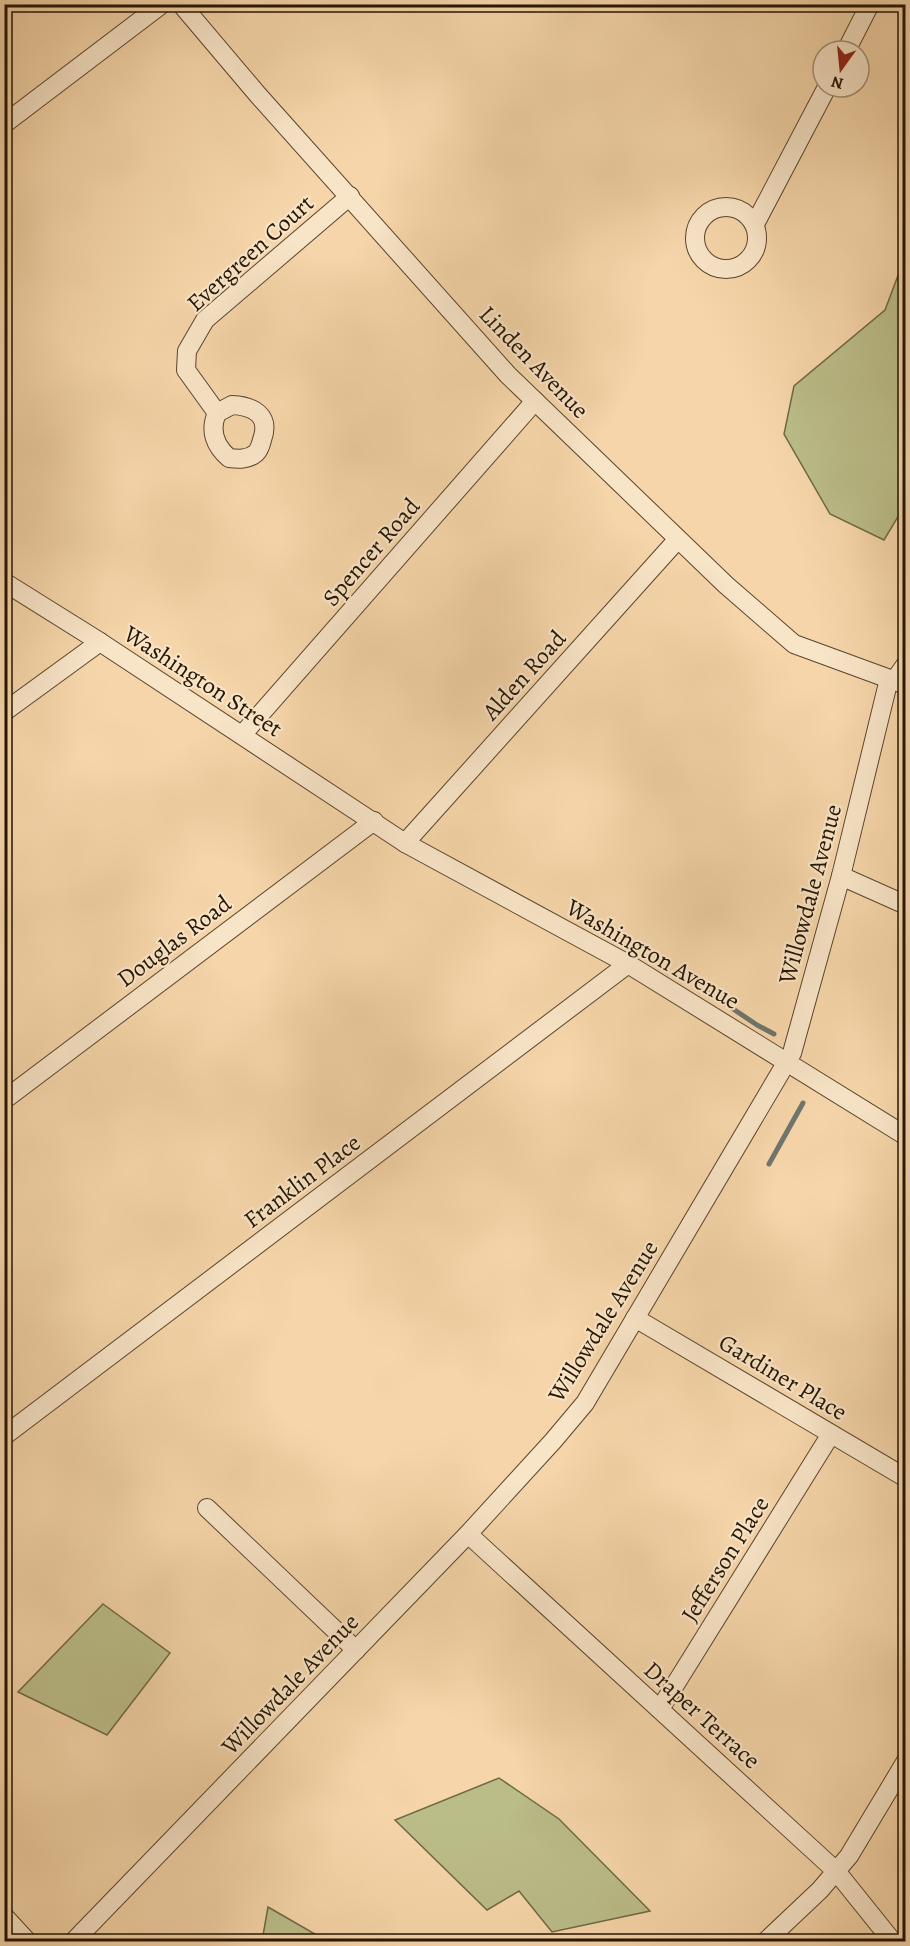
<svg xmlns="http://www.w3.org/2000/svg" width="910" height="1946" font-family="Alegreya,serif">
<rect width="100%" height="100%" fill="#f5d5a9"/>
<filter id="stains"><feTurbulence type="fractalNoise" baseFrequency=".00333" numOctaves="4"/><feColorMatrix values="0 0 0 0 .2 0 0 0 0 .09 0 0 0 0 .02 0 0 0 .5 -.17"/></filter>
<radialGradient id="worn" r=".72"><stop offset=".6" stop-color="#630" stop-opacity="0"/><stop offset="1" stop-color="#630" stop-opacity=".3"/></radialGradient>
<g fill="#bbbd89" stroke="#706946" stroke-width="1.5">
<polygon points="905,257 905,505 884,540 830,514 784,434 794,386 885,310"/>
<polygon points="103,1604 170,1653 107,1735 18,1692"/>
<polygon points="499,1778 559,1819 650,1911 552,1932 519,1891 487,1910 395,1820"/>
<polygon points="268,1907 327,1941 262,1941"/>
</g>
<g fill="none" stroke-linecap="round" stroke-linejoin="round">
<g stroke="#70756d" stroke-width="5">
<polyline points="708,992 757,1025 774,1034"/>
<polyline points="769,1164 803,1103"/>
</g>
<defs>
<g id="minor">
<polyline points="181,4 258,95 508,375 726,585 794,644 906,685"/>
<polyline points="846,51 870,4"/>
<polyline points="4,124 162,4"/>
<circle cx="726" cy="238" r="31"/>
<polyline points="755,224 827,87"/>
<path d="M232,405C253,406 271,415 262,440C261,444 259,450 256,453C248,460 238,459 229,458C215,446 209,431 217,413Z"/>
<polyline points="217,413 186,370 187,351 205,320 350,196"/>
<polyline points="4,582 100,642 405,843 628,964 906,1136"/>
<polyline points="894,681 906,664"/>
<polyline points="4,712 100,642"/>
<polyline points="242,735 535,401"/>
<polyline points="405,843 678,539"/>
<polyline points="841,876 906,905"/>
<polyline points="4,1100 374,821"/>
<polyline points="635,1318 906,1478"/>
<polyline points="4,1436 628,964"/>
<polyline points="207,1508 356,1650"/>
<polyline points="468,1534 836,1871 893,1942"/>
<polyline points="660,1709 831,1434"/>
<polyline points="4,1916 28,1942"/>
<polyline points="73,1942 468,1534 553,1441 585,1403 792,1053 841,876 889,679"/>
<polyline points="765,1942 820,1890 849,1856 906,1761"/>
</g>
</defs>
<use href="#minor" stroke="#59452c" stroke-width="20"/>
<use href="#minor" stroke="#f8e4c7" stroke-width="18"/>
</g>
<g text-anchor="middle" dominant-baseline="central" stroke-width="4.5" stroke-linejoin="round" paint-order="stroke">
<g font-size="24" fill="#251502" stroke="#f8e4c7">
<text transform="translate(250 253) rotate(-42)">Evergreen Court</text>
<text transform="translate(534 362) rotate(46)">Linden Avenue</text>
<text transform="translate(371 552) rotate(-49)">Spencer Road</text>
<text transform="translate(524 675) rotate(-48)">Alden Road</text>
<text transform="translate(203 681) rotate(33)">Washington Street</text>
<text transform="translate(810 894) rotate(-75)">Willowdale Avenue</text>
<text transform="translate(174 941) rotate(-37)">Douglas Road</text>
<text transform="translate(653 954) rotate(30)">Washington Avenue</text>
<text transform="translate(302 1181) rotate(-37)">Franklin Place</text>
<text transform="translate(603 1321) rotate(-58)">Willowdale Avenue</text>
<text transform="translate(783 1377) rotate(31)">Gardiner Place</text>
<text transform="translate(725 1559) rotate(-58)">Jefferson Place</text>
<text transform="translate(290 1684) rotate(-46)">Willowdale Avenue</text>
<text transform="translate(702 1715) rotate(42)">Draper Terrace</text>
</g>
</g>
<rect width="910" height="1946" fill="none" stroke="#f5d5a9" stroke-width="24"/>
<rect x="6" y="6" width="898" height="1934" fill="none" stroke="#251502" stroke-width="3"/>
<rect x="12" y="12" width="886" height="1922" fill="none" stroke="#251502" stroke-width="1.5"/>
<g transform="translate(841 69) rotate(195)"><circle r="28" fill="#f8e4c7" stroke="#a49178" stroke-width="1.5"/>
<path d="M0-4.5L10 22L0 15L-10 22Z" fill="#8f2418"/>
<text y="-9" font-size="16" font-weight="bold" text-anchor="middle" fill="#251502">N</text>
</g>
<rect width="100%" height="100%" filter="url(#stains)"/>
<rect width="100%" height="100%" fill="url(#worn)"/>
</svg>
